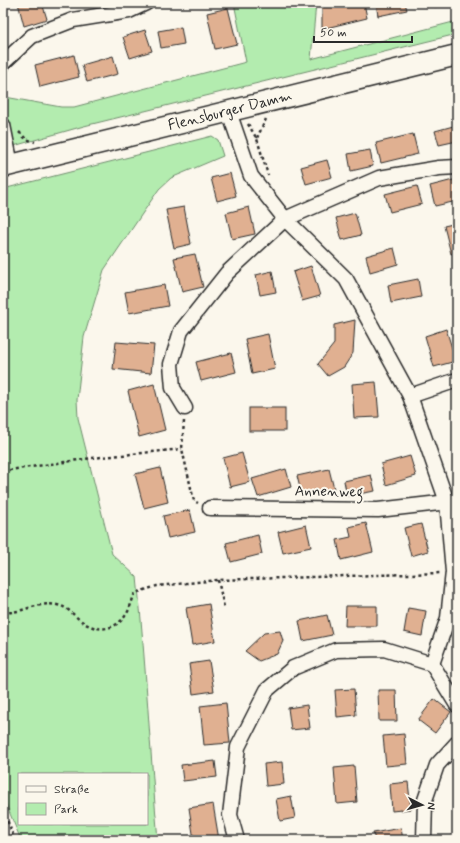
<svg xmlns="http://www.w3.org/2000/svg" width="460" height="843" font-family="Mynerve,sans-serif">
<rect width="100%" height="100%" fill="#fbf7ec"/>
<filter id="ink" filterUnits="userSpaceOnUse"><feTurbulence type="fractalNoise" baseFrequency=".025" numOctaves="2"/><feDisplacementMap in="SourceGraphic" scale="8" xChannelSelector="R" yChannelSelector="G"/><feConvolveMatrix kernelMatrix="1 2 1 2 8 2 1 2 1" color-interpolation-filters="sRGB"/></filter>
<g filter="url(#ink)">
<g fill="#b3ecaf" stroke="#6f8c6d" fill-rule="evenodd">
<polygon points="234,3 316,3 311,59 457,21 457,34 84,126 3,149 3,20 9,70 3,83 5,97 61,107 74,107 246,62"/>
<path d="M212,136L218,140L223,156L171,178L159,189L104,270L84,337L77,400L78,418L112,554L137,577C146,665 150,752 158,840H21L3,797V189ZM19,774H147V824H19Z"/>
</g>
<g fill="#e0b091" stroke="#2b2b2b">
<polygon points="18,3 42,3 47,19 24,26"/>
<polygon points="51,3 64,3 52,6"/>
<polygon points="322,3 336,3 337,5 364,3 367,18 322,29"/>
<polygon points="376,3 405,3 407,10 378,16"/>
<polygon points="434,3 450,3 435,7"/>
<polygon points="228,8 237,44 215,49 207,13"/>
<polygon points="181,27 184,44 161,48 158,31"/>
<polygon points="145,30 152,51 130,58 123,37"/>
<polygon points="74,55 79,77 40,87 35,65"/>
<polygon points="113,56 118,74 87,82 82,65"/>
<polygon points="457,125 457,141 439,145 435,131"/>
<polygon points="413,134 418,154 381,163 376,143"/>
<polygon points="370,150 373,166 351,171 348,154"/>
<polygon points="327,160 332,177 306,184 301,167"/>
<polygon points="230,173 236,196 217,201 211,178"/>
<polygon points="457,179 457,201 435,206 430,186"/>
<polygon points="417,186 422,204 390,212 385,194"/>
<polygon points="184,207 191,244 174,248 166,210"/>
<polygon points="249,207 255,234 232,239 226,213"/>
<polygon points="355,213 361,235 342,240 336,218"/>
<polygon points="457,223 457,252 451,254 444,226"/>
<polygon points="394,248 398,264 370,272 366,256"/>
<polygon points="195,254 203,287 182,292 174,258"/>
<polygon points="311,266 320,296 302,301 293,272"/>
<polygon points="272,271 276,292 260,295 256,275"/>
<polygon points="418,279 421,297 391,303 388,285"/>
<polygon points="164,285 168,306 129,313 125,292"/>
<polygon points="355,320 353,353 344,367 328,376 318,364 334,344 334,325"/>
<polygon points="446,329 456,361 434,367 425,336"/>
<polygon points="268,334 275,369 252,374 245,339"/>
<polygon points="116,342 154,345 151,373 113,369"/>
<polygon points="231,353 236,372 201,381 196,362"/>
<polygon points="376,382 379,417 354,418 352,384"/>
<polygon points="154,384 165,430 139,437 128,391"/>
<rect x="249" y="408" width="36" height="23"/>
<polygon points="242,453 250,482 230,487 223,458"/>
<polygon points="410,456 416,476 386,485 381,464"/>
<polygon points="160,468 168,502 144,508 135,474"/>
<polygon points="286,469 291,487 258,497 252,479"/>
<polygon points="329,469 334,489 302,496 297,476"/>
<polygon points="371,475 375,491 347,496 344,481"/>
<polygon points="190,510 195,532 168,538 163,516"/>
<polygon points="366,523 373,552 341,560 337,540 351,537 349,527"/>
<polygon points="421,524 428,551 411,556 404,528"/>
<polygon points="306,525 311,547 283,553 278,532"/>
<polygon points="258,535 262,554 231,562 226,543"/>
<polygon points="209,604 215,641 192,645 186,608"/>
<polygon points="346,606 377,606 377,626 345,626"/>
<polygon points="408,608 426,611 422,636 404,632"/>
<polygon points="327,615 332,635 303,641 299,621"/>
<polygon points="280,631 283,641 277,654 259,661 245,651 264,633"/>
<polygon points="209,661 214,691 193,694 189,664"/>
<polygon points="354,689 356,715 337,717 335,690"/>
<polygon points="378,690 396,690 397,721 379,721"/>
<polygon points="434,699 451,712 435,733 418,720"/>
<polygon points="226,703 230,743 204,745 200,706"/>
<polygon points="307,705 310,728 291,730 288,708"/>
<polygon points="404,734 407,764 386,766 383,736"/>
<polygon points="215,761 217,777 183,781 181,765"/>
<polygon points="282,762 284,784 266,786 264,764"/>
<polygon points="354,766 357,802 337,804 334,768"/>
<polygon points="408,782 411,809 392,811 390,784"/>
<polygon points="291,796 295,818 280,821 276,799"/>
<polygon points="213,804 219,840 194,840 189,808"/>
<polygon points="401,828 403,840 375,840 373,833"/>
</g>
<g fill="none" stroke-linecap="round" stroke-linejoin="round">
<defs>
<g id="street">
<polyline points="3,63 32,36 73,20 129,11 146,3"/>
<polyline points="229,112 251,176 285,219 346,279 410,396 447,502 453,572 448,618 432,664"/>
<polyline points="3,125 11,165"/>
<polyline points="410,396 457,380"/>
<polyline points="185,408 173,388 171,364 181,331 227,273 285,219 379,178 439,168 457,167"/>
<polyline points="210,508 378,510 457,501"/>
<polyline points="237,840 230,815 238,747 267,690 293,668 336,650 384,649 432,664 457,705"/>
<polyline points="424,840 425,800 437,765 457,743"/>
</g>
<g id="secondary">
<path id="s1" d="M3,167L457,55"/>
</g>
</defs>
<use href="#street" stroke="#2b2b2b" stroke-width="17"/>
<use href="#secondary" stroke="#2b2b2b" stroke-width="23"/>
<g stroke="#2b2b2b" stroke-width="2.5" stroke-dasharray="3 3" stroke-linecap="butt">
<polyline points="248,124 257,139 268,175"/>
<polyline points="19,132 26,139 35,142"/>
<polyline points="257,138 266,119"/>
<polyline points="184,421 182,449 194,501 198,503"/>
<polyline points="3,471 92,458 182,449"/>
<polyline points="218,580 224,607"/>
<path d="M3,612C23,614 36,601 57,605C68,607 72,614 80,620C95,632 114,632 126,615C130,609 132,600 135,593L157,586L218,580L441,573"/>
<polyline points="3,810 15,840"/>
</g>
<use href="#street" stroke="#fbf7ec" stroke-width="14"/>
<use href="#secondary" stroke="#fbf7ec" stroke-width="20"/>
</g>
</g>
<g text-anchor="middle" dominant-baseline="central" stroke-width="4" stroke-linejoin="round" paint-order="stroke">
<g font-size="15" fill="#2b2b2b" stroke="#fbf7ec">
<text stroke="none"><textPath href="#s1" startOffset="234">Flensburger Damm</textPath></text>
<text transform="translate(329 492) rotate(1)">Annenweg</text>
</g>
</g>
<rect width="460" height="843" fill="none" stroke="#fbf7ec" stroke-width="16"/>
<rect x="8" y="8" width="444" height="827" fill="none" stroke="#2b2b2b" stroke-width="1.5" filter="url(#ink)"/>
<rect x="18" y="773" width="130" height="52" fill="#fbf7ec" stroke="#a8a59f"/>
<rect x="26" y="786" width="20" height="6" fill="#fbf7ec" stroke="#a8a59f"/>
<text x="54" y="793" font-size="12" fill="#2b2b2b">Straße</text>
<rect x="26" y="803" width="20" height="12" fill="#b3ecaf" stroke="#a8a59f"/>
<text x="54" y="813" font-size="12" fill="#2b2b2b">Park</text>
<g transform="translate(422 805) rotate(96)" stroke="#fbf7ec" stroke-width="3" paint-order="stroke">
<path d="M0-3L7 15L0 10L-7 15Z" fill="#2b2b2b"/>
<text y="-6" font-size="11" font-weight="bold" text-anchor="middle" fill="#2b2b2b">N</text>
</g>
<path d="M314 36v6h98v-6" fill="none" stroke="#2b2b2b" stroke-width="2"/>
<text x="320" y="36" font-size="12" fill="#2b2b2b" stroke="#fbf7ec" stroke-width="3" paint-order="stroke">50 m</text>
</svg>
